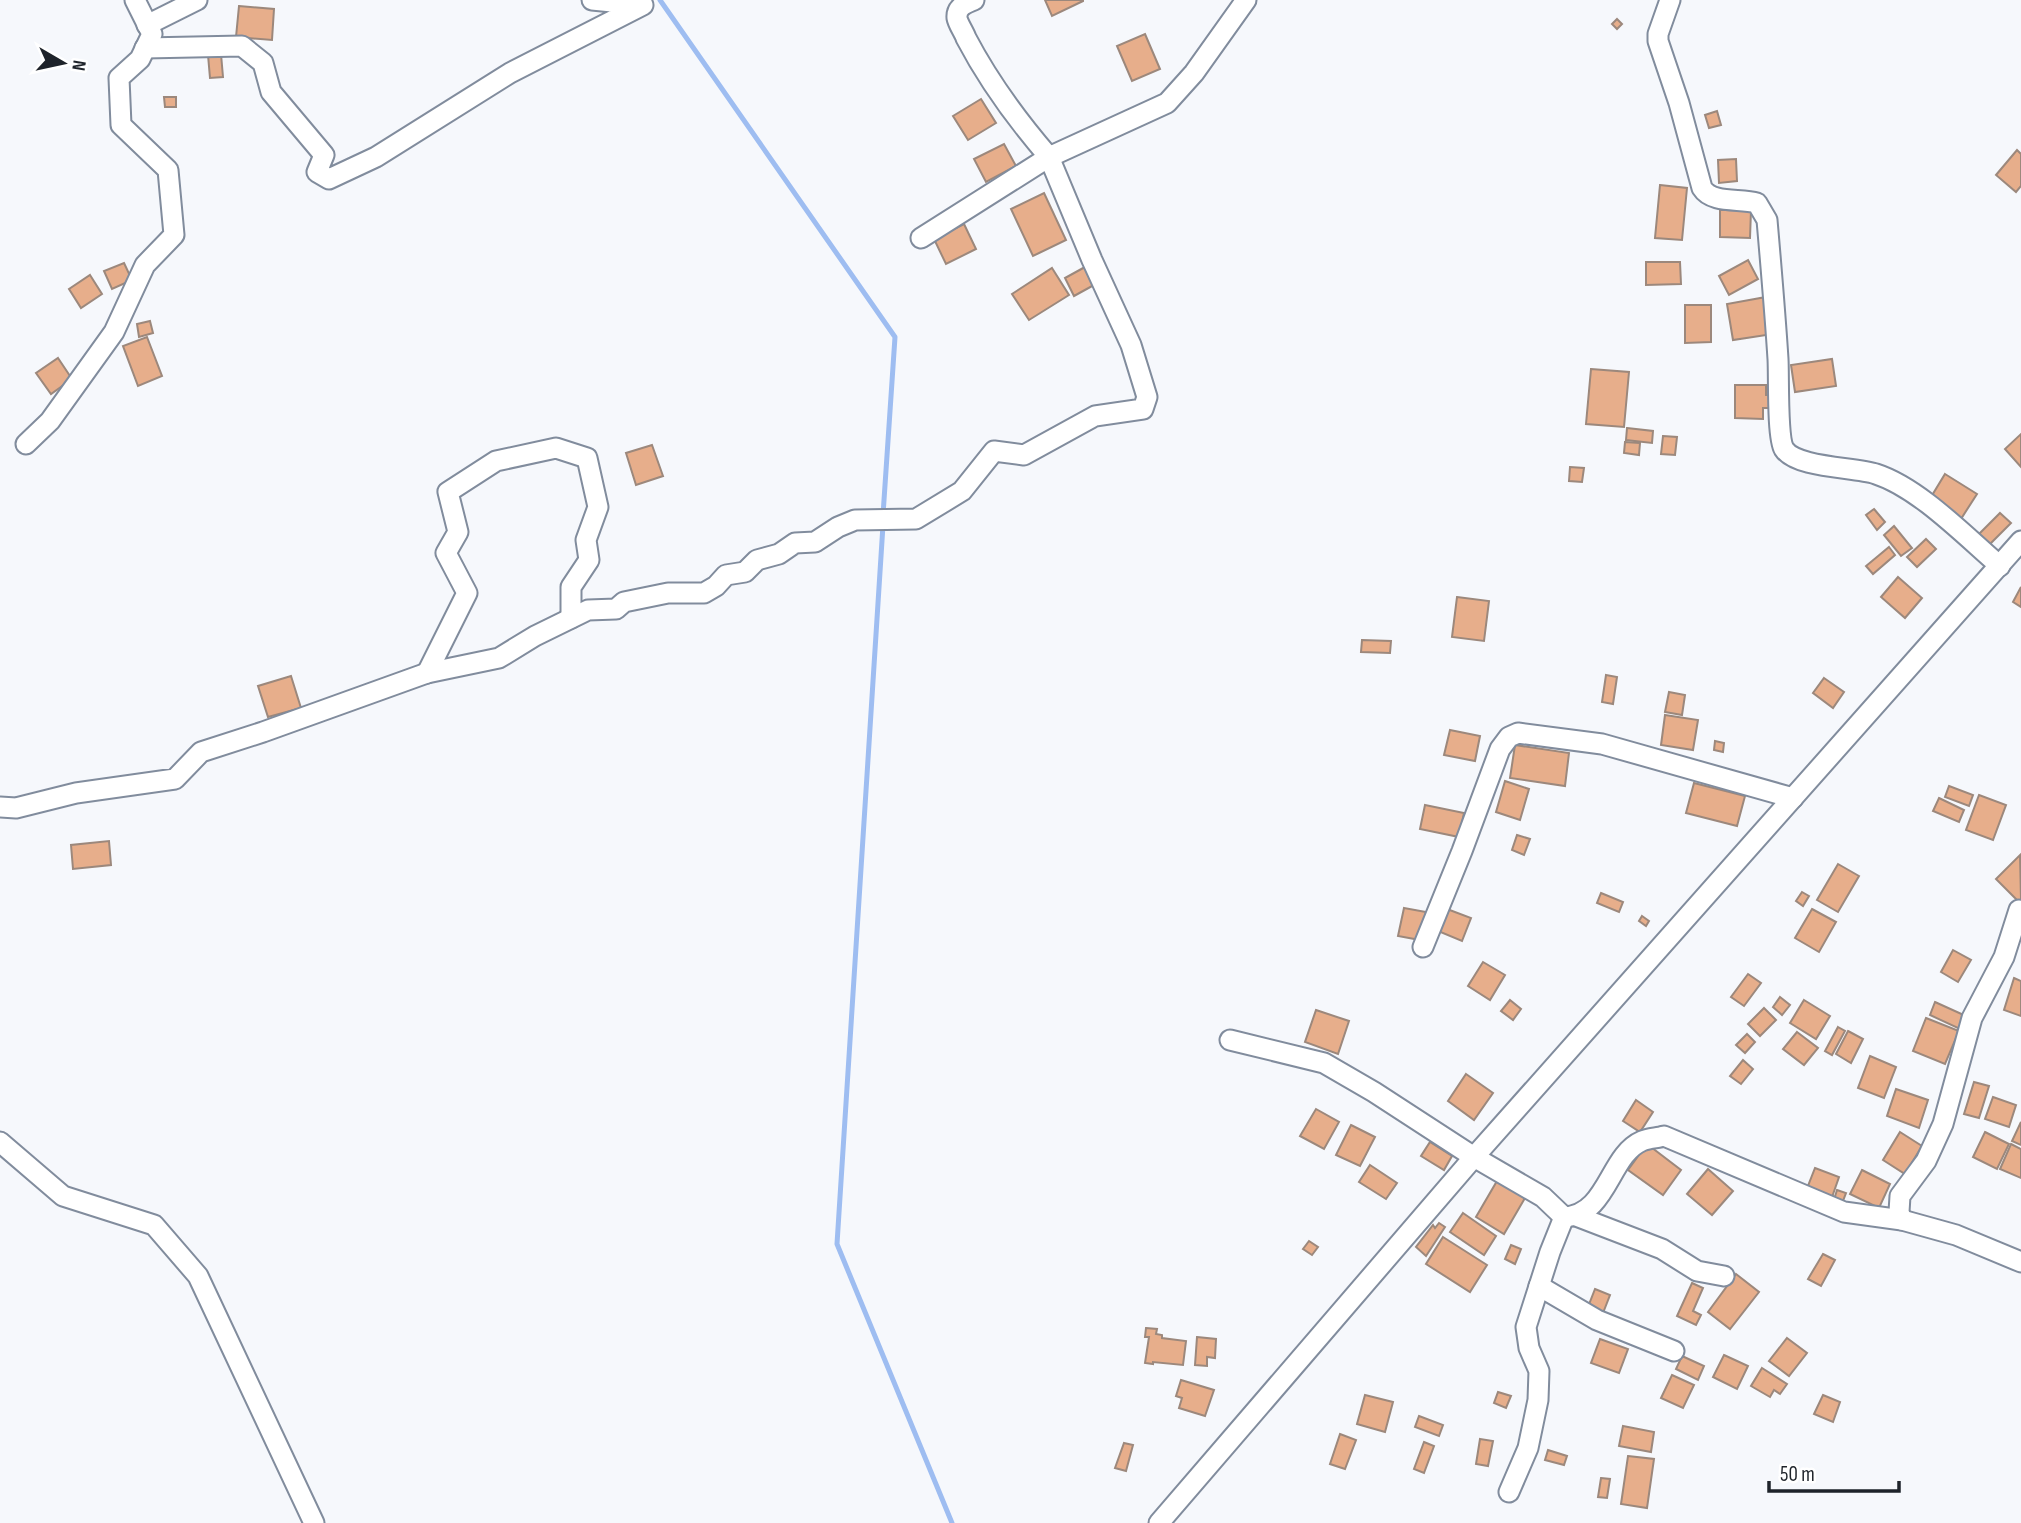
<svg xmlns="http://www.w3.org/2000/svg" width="2021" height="1523" font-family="'Sofia Sans Condensed',sans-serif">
<rect width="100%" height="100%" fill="#f6f8fc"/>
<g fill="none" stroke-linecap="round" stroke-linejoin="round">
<g stroke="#9ebdf1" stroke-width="5">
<polyline points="660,0 895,337 883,515"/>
<polyline points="883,525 837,1244 952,1523"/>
</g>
</g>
<g fill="#e7ae8b" stroke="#9c887c" stroke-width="2">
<polygon points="1045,0 1083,0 1083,1 1052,16"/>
<polygon points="239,6 274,9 272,40 236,37"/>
<polygon points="1617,19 1622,24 1617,29 1612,24"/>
<polygon points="1145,34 1160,69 1132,81 1117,46"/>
<polygon points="221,54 223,77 210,78 208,55"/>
<polygon points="164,97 176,97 176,107 165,107"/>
<polygon points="981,99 996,123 968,140 953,116"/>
<polygon points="1717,111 1721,125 1709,128 1705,115"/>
<polygon points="1004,144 1016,166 986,182 974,159"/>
<polygon points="2017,150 2021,154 2021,186 2016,192 1996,175"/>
<polygon points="1736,159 1737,181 1719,183 1718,160"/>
<polygon points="1660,185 1687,188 1682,240 1655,238"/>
<polygon points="1044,193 1066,240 1033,256 1011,209"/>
<polygon points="1720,210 1751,210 1750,238 1720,237"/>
<polygon points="964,224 976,249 946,264 934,239"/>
<polygon points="1748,260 1758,279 1729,295 1719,276"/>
<polygon points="1646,262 1680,262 1681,284 1646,285"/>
<polygon points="124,263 132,280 112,289 104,271"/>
<polygon points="1085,267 1094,285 1074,296 1065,278"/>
<polygon points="1052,268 1069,295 1029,320 1012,294"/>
<polygon points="90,275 102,294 81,308 69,289"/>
<polygon points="1766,297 1773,334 1733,340 1727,304"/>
<polygon points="1685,305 1711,305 1711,342 1685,343"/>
<polygon points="150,321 153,333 139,337 137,324"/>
<polygon points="147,337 162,376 138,386 123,346"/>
<polygon points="58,358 72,379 51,394 36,373"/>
<polygon points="1832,359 1836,386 1795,392 1791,365"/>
<polygon points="1591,369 1629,372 1624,427 1586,424"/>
<polygon points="1735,385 1766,385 1766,395 1770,395 1770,408 1763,408 1763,419 1735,418"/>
<polygon points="1627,428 1653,431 1652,443 1626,440"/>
<polygon points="2021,434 2021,467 2005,449"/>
<polygon points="1663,436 1677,437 1675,455 1661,454"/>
<polygon points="1625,442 1640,443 1639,455 1624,453"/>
<polygon points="652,445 663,476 636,485 626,453"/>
<polygon points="1570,467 1584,468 1582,482 1569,481"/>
<polygon points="1945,474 1977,494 1959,522 1928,502"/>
<polygon points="1874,509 1885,522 1877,530 1866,515"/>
<polygon points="2000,513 2011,523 1986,548 1975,538"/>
<polygon points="1894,526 1912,548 1901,556 1884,535"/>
<polygon points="1926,539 1936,549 1917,567 1907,557"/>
<polygon points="1889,547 1895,555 1873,574 1866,566"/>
<polygon points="1898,577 1922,598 1905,618 1881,597"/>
<polygon points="2021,587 2021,607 2013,602"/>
<polygon points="1457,597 1489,601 1484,641 1452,637"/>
<polygon points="1362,640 1391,641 1390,653 1361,652"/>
<polygon points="1606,675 1617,677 1613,704 1602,702"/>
<polygon points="291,676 301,708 268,717 258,686"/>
<polygon points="1824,678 1844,692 1833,708 1813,693"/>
<polygon points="1669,692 1685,695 1682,715 1665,712"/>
<polygon points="1665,715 1698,720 1693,750 1661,745"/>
<polygon points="1450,730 1480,736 1475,761 1444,755"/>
<polygon points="1715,741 1724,743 1723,752 1714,750"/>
<polygon points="1515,745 1569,753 1565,786 1510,778"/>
<polygon points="1505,781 1529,789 1520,820 1496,812"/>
<polygon points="1694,783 1745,796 1737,826 1686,813"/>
<polygon points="1949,786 1973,795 1969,806 1945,797"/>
<polygon points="1979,795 2006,805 1993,840 1966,830"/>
<polygon points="1939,798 1964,810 1959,822 1933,811"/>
<polygon points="1425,805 1464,813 1459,837 1420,829"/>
<polygon points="1517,835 1530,839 1524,855 1512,850"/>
<polygon points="109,841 111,865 73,869 71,845"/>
<polygon points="2020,855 2021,900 2019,902 1996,879"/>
<polygon points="1838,864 1859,876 1838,912 1817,900"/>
<polygon points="1802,892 1809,896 1803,906 1796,901"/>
<polygon points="1601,893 1623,902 1619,912 1597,903"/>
<polygon points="1404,908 1426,912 1420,940 1398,936"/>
<polygon points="1447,909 1471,918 1462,941 1438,931"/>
<polygon points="1812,909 1836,922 1819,952 1795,938"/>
<polygon points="1642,916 1649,921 1646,926 1639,921"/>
<polygon points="1953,950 1971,960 1958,982 1941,972"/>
<polygon points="1483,962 1505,975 1490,1000 1468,986"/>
<polygon points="1748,974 1761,983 1744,1006 1731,997"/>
<polygon points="2014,978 2021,981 2021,1016 2004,1010"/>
<polygon points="1780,997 1790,1005 1782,1015 1773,1007"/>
<polygon points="1510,1000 1521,1009 1513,1020 1501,1011"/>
<polygon points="1804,1000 1830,1016 1816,1039 1790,1023"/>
<polygon points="1935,1002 1966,1016 1960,1029 1930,1015"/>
<polygon points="1764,1008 1776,1020 1760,1036 1748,1024"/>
<polygon points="1316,1010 1349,1021 1338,1054 1305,1042"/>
<polygon points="1926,1018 1959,1031 1945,1064 1913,1051"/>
<polygon points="1838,1027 1845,1031 1832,1055 1825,1051"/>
<polygon points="1848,1031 1863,1039 1851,1063 1836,1054"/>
<polygon points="1797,1032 1818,1048 1804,1065 1783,1049"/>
<polygon points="1747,1034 1755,1042 1745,1053 1736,1045"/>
<polygon points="1870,1056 1896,1067 1884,1098 1858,1088"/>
<polygon points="1743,1060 1753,1069 1741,1084 1730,1076"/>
<polygon points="1466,1074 1493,1093 1474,1120 1448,1101"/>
<polygon points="1974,1082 1989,1086 1979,1118 1964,1114"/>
<polygon points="1896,1089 1928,1100 1919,1128 1887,1116"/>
<polygon points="1993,1097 2016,1105 2009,1127 1985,1119"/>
<polygon points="1636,1100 1653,1112 1640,1132 1623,1121"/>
<polygon points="1316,1109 1339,1122 1324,1149 1300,1136"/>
<polygon points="2021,1122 2021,1145 2012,1141"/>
<polygon points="1351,1125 1375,1137 1360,1166 1336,1155"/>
<polygon points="1900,1132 1922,1146 1905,1174 1883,1160"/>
<polygon points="1985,1132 2009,1144 1997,1169 1973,1157"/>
<polygon points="1430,1142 1452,1156 1444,1170 1421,1156"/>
<polygon points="1647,1144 1681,1170 1663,1195 1628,1170"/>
<polygon points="2011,1144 2021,1149 2021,1178 2000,1169"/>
<polygon points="1370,1165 1397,1183 1386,1199 1359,1182"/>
<polygon points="1815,1168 1839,1177 1831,1200 1806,1191"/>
<polygon points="1708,1169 1733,1191 1712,1215 1687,1194"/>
<polygon points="1862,1170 1890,1184 1879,1208 1850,1194"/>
<polygon points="1497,1181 1525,1198 1504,1234 1476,1217"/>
<polygon points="1837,1190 1846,1193 1841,1206 1833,1203"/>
<polygon points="1463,1213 1496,1236 1484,1255 1450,1232"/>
<polygon points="1439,1223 1445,1227 1426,1256 1416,1247 1433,1225 1435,1228"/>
<polygon points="1443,1237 1487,1265 1470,1292 1426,1264"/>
<polygon points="1309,1241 1318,1247 1312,1255 1303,1249"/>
<polygon points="1511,1245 1521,1249 1515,1264 1505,1259"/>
<polygon points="1823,1254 1835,1260 1821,1286 1808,1279"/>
<polygon points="1736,1274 1759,1292 1730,1329 1708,1312"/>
<polygon points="1692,1283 1703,1288 1693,1311 1701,1315 1696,1325 1677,1316"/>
<polygon points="1595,1289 1610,1295 1603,1313 1588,1307"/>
<polygon points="1146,1328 1157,1329 1156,1334 1162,1335 1162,1338 1186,1341 1183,1365 1153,1362 1153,1364 1145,1363 1149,1337 1145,1337"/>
<polygon points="1197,1337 1216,1339 1215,1358 1207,1357 1207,1366 1195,1365"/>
<polygon points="1787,1338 1807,1353 1789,1376 1769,1361"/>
<polygon points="1600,1339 1628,1349 1619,1373 1591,1363"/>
<polygon points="1724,1355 1748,1366 1737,1389 1713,1377"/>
<polygon points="1682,1356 1704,1366 1698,1380 1676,1369"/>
<polygon points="1762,1368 1787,1384 1780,1394 1774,1390 1770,1397 1751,1386"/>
<polygon points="1672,1375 1694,1385 1683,1408 1661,1398"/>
<polygon points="1181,1380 1214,1390 1205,1416 1179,1408 1182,1398 1176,1396"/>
<polygon points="1498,1392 1511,1396 1506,1408 1494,1403"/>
<polygon points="1365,1395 1393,1402 1385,1432 1357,1424"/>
<polygon points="1823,1395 1840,1402 1833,1422 1814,1414"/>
<polygon points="1419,1416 1443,1425 1439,1436 1415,1427"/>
<polygon points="1623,1426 1654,1432 1651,1452 1619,1446"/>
<polygon points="1340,1434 1356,1440 1345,1469 1330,1464"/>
<polygon points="1480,1439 1493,1441 1488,1466 1476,1464"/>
<polygon points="1424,1442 1434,1446 1424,1473 1414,1469"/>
<polygon points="1124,1443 1133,1445 1126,1471 1115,1468"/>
<polygon points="1548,1450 1567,1456 1564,1465 1545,1460"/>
<polygon points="1628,1456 1654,1459 1647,1508 1621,1504"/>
<polygon points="1601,1478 1610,1479 1607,1498 1598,1497"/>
</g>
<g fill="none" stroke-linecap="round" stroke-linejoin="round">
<defs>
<g id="minor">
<path d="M974,0C966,3 956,7 957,18C958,24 964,32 966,38C989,82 1017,120 1049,157L1167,103L1194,73L1246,0"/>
<path d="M1670,0L1658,34V41L1679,103L1702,188C1712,204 1740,198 1757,203L1767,220C1771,266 1775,312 1778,359C1779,376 1777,437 1784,449C1796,468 1855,467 1876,474C1919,488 1965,536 2000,566"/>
<polyline points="147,25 197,0"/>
<polyline points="145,48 242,46 263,63 271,92 324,155 317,172 329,179 376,157 510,73 643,5 592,0"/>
<polyline points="26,444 50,421 114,332 145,265 174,235 168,170 121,125 119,78 140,59 152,34 135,0"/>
<polyline points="427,673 467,593 446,553 458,532 448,492 496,461 556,448 587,458 598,507 586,540 589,560 571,587 571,618"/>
<polyline points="0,807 16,808 76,793 175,779 201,752 263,732 427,673 499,658 535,636 588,610 616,609 624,602 668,593 704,593 716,586 726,575 745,572 757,560 779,554 795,543 815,542 838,527 855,520 916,519 962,491 994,451 1024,455 1095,416 1143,409 1147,397 1131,345 1092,260 1049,157 921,238"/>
<polyline points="1423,947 1462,851 1500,749 1509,737 1518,733 1602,744 1793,798"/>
<path d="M1230,1040L1324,1063L1374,1092L1474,1157L1543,1197L1564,1217C1608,1215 1609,1155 1642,1141C1649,1138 1658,1138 1664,1136L1844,1212L1902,1220L1956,1235L2021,1262"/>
<polyline points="0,1142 63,1196 154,1225 198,1276 314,1523"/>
<polyline points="1576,1216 1662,1249 1697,1271 1724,1276"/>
<polyline points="1902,1220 1899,1212 1900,1196 1926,1161 1943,1124 1972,1018 2004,957 2019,910"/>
<polyline points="1539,1286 1597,1320 1674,1351"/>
<polyline points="1509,1492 1528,1448 1538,1400 1539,1371 1529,1348 1526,1327 1550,1252 1564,1217"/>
<polyline points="1159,1523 1474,1157 2021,541"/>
</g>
</defs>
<use href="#minor" stroke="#818c9d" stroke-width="23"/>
<use href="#minor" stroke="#fff" stroke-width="19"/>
</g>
<g transform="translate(63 63) rotate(99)" stroke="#ffffff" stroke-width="5" paint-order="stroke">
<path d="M0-5L12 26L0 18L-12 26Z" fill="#1e232a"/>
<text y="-10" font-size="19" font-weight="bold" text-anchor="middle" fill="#1e232a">N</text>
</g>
<path d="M1769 1481v10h130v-10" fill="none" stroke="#1e232a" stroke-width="3.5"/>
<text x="1780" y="1481" font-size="21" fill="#1e232a" stroke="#ffffff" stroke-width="5" paint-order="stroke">50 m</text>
</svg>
